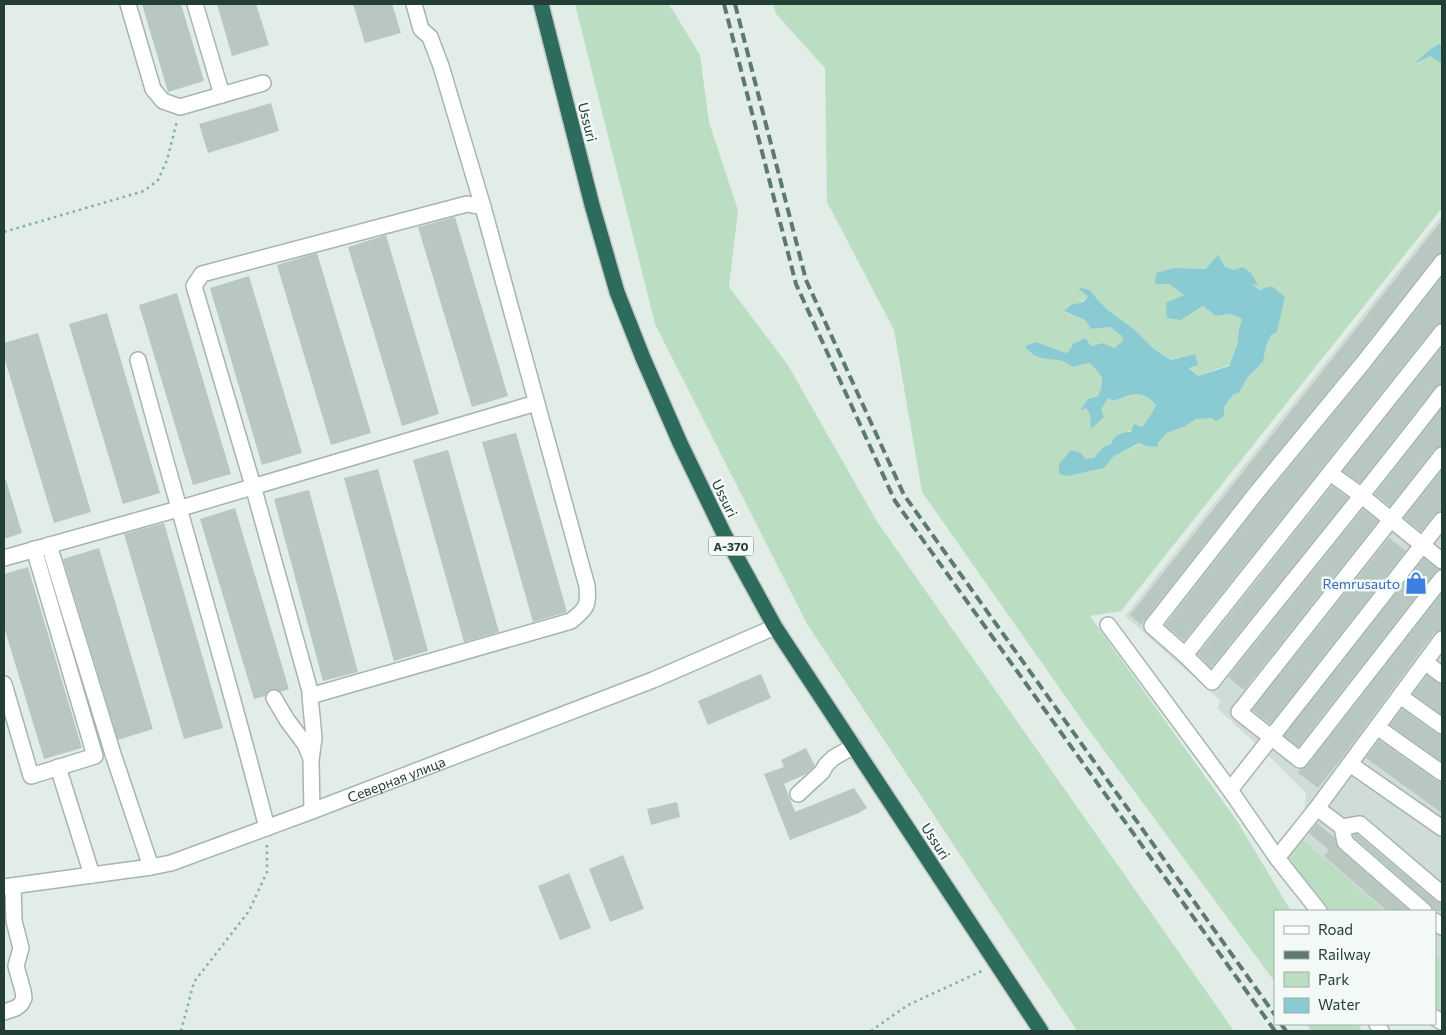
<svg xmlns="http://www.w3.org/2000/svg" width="1446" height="1035" font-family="Commissioner,sans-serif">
<rect width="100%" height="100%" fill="#e2ede8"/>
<polygon fill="#d0ddd7" points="1442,215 1442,963 1435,956 1435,911 1382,911 1302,839 1306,793 1263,750 1217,708 1221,701 1125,616"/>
<g fill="#bbdec3" fill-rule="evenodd">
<polygon points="575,4 669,4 700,55 709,122 738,210 729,287 788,365 876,520 1234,1031 1077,1031 807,624 655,324"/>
<path d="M773,4H1442V46L1439,45L1428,51L1416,63L1430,56L1442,64V208L1121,611L1090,616L1237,821L1291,911H1275V982L1086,726L922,492L894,330L827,202L825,68L776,14ZM1225,267L1234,271L1257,284L1249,283L1260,290L1267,287L1285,297L1277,331L1271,335L1266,346L1263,362L1248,377L1239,393L1234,394L1224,407V416L1196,419L1184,427L1167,433L1158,443L1146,446L1140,443L1114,456L1104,468L1059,464L1094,458L1103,447L1111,444C1117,427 1131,436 1142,426C1148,421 1152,412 1156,405C1141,389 1132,394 1114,401L1108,398L1091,428L1090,415L1086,408L1081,410L1098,396L1101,389L1102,377L1090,363L1083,364L1074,367L1061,360L1037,342L1065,353L1069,351L1073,344L1091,346L1103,343L1114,348L1123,341L1122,336L1110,327L1091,329L1085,320L1065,312C1073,302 1080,305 1088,297L1078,288L1090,290L1097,299L1109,311L1135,330L1154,349L1171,360L1179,357L1198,376L1229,365L1237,345L1239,329L1243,319L1231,314L1216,316L1203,306L1181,320L1184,295L1169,284L1175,268L1206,269Z"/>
<polygon points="1302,839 1385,911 1324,911 1285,857"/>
<polygon points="1435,954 1442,961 1442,1019 1435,1014"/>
<polygon points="1306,1024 1358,1024 1362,1031 1311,1031"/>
</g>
<g fill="#89cad3">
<polygon points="1439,44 1442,46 1442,64 1430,56 1414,64 1428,51"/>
<path d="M1218,255L1225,267L1234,270L1243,267L1251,273L1258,285L1251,284L1260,290L1267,287H1273L1285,297L1277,332L1271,335L1266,346L1263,362L1248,377L1239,393L1234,394L1224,407V416L1216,421L1212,418L1196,419L1184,427L1167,433L1158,443V447L1146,446L1139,443L1114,456L1104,468L1067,476L1059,474V464L1071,450L1081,453L1085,459L1094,458L1103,447L1111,444C1114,434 1122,432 1131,432L1134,424L1142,427L1150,416L1156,405C1141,389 1132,394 1114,401L1108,398L1101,410L1104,417L1091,429L1090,415L1086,408L1080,411L1088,399L1098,396L1101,389L1102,377L1090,363L1083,364L1074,367C1069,365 1064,361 1059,360C1044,358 1035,360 1025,346L1037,342L1065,353L1069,351L1073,344L1085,338L1091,346L1103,343L1114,348L1123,341L1122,336L1110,327L1091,329L1085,320L1064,311L1071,305L1083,302L1088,297L1077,287L1090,290L1097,299L1109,311L1135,330L1154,349L1171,360L1195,354L1198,365L1189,368L1198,376L1229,366L1237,345L1239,329L1242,319L1231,314L1216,316L1203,306L1181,320L1167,318L1166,303L1184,295L1169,284H1155L1156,273L1175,268L1206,269Z"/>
</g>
<g fill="#b8c8c1">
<polygon points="142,4 181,4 204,81 168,92"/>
<polygon points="217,4 256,4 269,45 232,56"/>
<polygon points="353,4 392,4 401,33 365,43"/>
<polygon points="271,103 279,131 208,153 199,124"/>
<polygon points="455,217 508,396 472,407 418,227"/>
<polygon points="1442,220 1442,253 1438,254 1435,256 1356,357 1250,486 1141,625 1130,615"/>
<polygon points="386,235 439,414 402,426 348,247"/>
<polygon points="317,253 371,433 331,445 277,265"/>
<polygon points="249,276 302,453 262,465 210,288"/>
<polygon points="1442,277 1442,323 1435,326 1184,641 1165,625 1264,498 1370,369"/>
<polygon points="177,293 231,474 193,485 139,305"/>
<polygon points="107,313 160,493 123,504 69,324"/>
<polygon points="38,333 91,512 54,523 4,357 4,343"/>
<polygon points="1442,347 1442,384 1438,385 1435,387 1360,483 1343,471"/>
<polygon points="1442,408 1442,446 1438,447 1435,449 1390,506 1375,494"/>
<polygon points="516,433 567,612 533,622 482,442"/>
<polygon points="448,450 499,632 464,642 413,460"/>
<polygon points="378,469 428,651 394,661 344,478"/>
<polygon points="1442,470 1442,511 1435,514 1421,532 1404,518"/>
<polygon points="4,480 6,480 22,533 4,539"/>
<polygon points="1332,486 1348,498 1211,668 1198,654"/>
<polygon points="309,490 358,672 323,681 274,499"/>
<polygon points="235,508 289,689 280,692 274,689 270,690 265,696 254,699 200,519"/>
<polygon points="1363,509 1378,521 1244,690 1228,677"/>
<polygon points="164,523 223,728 184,739 124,534"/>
<polygon points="1389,538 1406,551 1270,724 1252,710"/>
<polygon points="99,548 153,729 118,740 63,559"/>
<polygon points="1424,558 1438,569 1435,572 1298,747 1284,736"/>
<polygon points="28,567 82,748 44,759 4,627 4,574"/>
<polygon points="1442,593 1442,630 1438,631 1434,633 1350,747 1318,788 1298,773 1301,769 1307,766"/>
<polygon points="761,674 771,698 708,725 698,701"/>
<polygon points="1427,675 1436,682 1442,684 1442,715 1413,694"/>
<polygon points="1402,709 1437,734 1442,735 1442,762 1390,725"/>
<polygon points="1379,740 1437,781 1442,782 1442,813 1366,758"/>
<polygon points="806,748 815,766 806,774 784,784 795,812 854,788 867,808 859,813 790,840 764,774 784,767 781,760"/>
<polygon points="677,802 680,817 651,825 647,809"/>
<polygon points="1317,823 1335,838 1339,849 1410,911 1387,911 1324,856 1329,850 1309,833"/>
<polygon points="1354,834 1357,834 1436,901 1441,903 1442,911 1433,911 1430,904 1354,837"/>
<polygon points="623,855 644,909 610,922 589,869"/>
<polygon points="569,873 591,928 560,940 538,886"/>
</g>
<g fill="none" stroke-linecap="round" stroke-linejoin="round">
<defs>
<g id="minor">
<polyline points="128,4 153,89 163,101 180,107 263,83"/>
<polyline points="195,4 222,95"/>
<polyline points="414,4 421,29 430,37 441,66 483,207"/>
<path d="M1442,262L1363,363L1257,492L1152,626L1185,655L1212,682C1288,586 1367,491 1442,393"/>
<path d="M138,360C180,516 227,672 267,828"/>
<polyline points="1442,455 1239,712 1300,760 1442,578"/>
<polyline points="1330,473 1362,496 1442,561"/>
<polyline points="49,545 113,754 151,867"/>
<polyline points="4,558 178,509 536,403"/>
<polyline points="1108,625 1230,790 1277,858 1319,911"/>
<polyline points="1185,655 1442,332"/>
<polyline points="1425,662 1442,675"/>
<polyline points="4,684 31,776 95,756 34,549"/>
<path d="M310,696L571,621C586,609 589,606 587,586L483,207L467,204L202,274L194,286L253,486L310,691V696L314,738L311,760L312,811"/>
<polyline points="1400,696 1442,726"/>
<polyline points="274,698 287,720 305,744 311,758"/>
<polyline points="1377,727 1442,773"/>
<polyline points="1350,764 1442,828"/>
<polyline points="58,767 92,875"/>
<polyline points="1230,790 1442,520"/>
<polyline points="798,794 822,772 826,765 833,758 854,746"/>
<polyline points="1317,808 1342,827 1345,842 1424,911"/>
<polyline points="1342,827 1360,824 1442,894"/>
<polyline points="1277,858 1317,808 1442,639"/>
<path id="s1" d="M4,887L151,867L171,863L312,811L653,680L775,627"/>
<polyline points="1435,921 1442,927"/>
<polyline points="4,1012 16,1008 21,1004 24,998 23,991 16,966 21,948 14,921 13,886"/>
<polyline points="1435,1018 1442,1022"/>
<polyline points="1377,1024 1381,1031"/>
</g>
<polyline id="highway" points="541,4 592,205 617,292 643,358 680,443 724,534 775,627 1041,1031"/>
</defs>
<use href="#minor" stroke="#a5b5af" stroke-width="18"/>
<use href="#highway" stroke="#c1c9c7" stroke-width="18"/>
<g stroke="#82b1a1" stroke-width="2.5" stroke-dasharray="2.5 4" stroke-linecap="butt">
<polyline points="4,4 6,4"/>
<polyline points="4,232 144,191 158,180 167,160 177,121"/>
<polyline points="181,1031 194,982 249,911 267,872 267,842"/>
<polyline points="871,1031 908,1005 984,970"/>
</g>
<use href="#minor" stroke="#fff" stroke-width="15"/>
<use href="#highway" stroke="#2d6b5c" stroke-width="15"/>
<g stroke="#5c7a71" stroke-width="4" stroke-dasharray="10 5" stroke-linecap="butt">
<polyline points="724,4 796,284 895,501 1275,1031"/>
<polyline points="735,4 806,280 904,495 1275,1015"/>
<polyline points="1281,1024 1286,1031"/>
</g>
</g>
<defs>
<symbol id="shop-bare" viewBox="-9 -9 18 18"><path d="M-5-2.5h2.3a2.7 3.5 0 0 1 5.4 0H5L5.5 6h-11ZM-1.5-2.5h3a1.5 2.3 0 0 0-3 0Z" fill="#3f7fe0" stroke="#f3f9f6" stroke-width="2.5" paint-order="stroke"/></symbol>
</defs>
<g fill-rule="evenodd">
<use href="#shop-bare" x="1400" y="567" width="32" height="32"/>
</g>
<g text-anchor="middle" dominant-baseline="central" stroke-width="5" stroke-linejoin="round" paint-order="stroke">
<rect fill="#f3f9f6" stroke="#617670" stroke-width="1" x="708.5" y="536.5" width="45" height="19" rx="4"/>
<g font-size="12" font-weight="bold" fill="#223e36">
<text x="731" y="546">А-370</text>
</g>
<g font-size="14" fill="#223e36" stroke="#f3f9f6">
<text transform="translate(588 122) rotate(76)">Ussuri</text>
<text transform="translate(725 498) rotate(64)">Ussuri</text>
<text stroke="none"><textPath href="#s1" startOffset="409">Северная улица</textPath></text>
<text transform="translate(936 841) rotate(57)">Ussuri</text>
</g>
<g font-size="14" fill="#366cbe" stroke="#f3f9f6" text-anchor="end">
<text x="1400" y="583">Remrusauto</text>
</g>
</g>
<rect width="1446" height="1035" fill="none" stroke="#223e36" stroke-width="10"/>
<rect x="1274" y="910" width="162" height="115" fill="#f3f9f6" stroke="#9faea9"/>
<rect x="1284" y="926" width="25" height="8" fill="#ffffff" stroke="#9faea9"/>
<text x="1318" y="935" font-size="15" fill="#223e36">Road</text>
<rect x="1284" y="951" width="25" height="8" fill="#5c7a71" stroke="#9faea9"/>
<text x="1318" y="960" font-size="15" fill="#223e36">Railway</text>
<rect x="1284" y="972" width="25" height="15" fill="#bbdec3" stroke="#9faea9"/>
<text x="1318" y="985" font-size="15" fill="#223e36">Park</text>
<rect x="1284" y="998" width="25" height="15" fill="#89cad3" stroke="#9faea9"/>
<text x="1318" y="1010" font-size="15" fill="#223e36">Water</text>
</svg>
